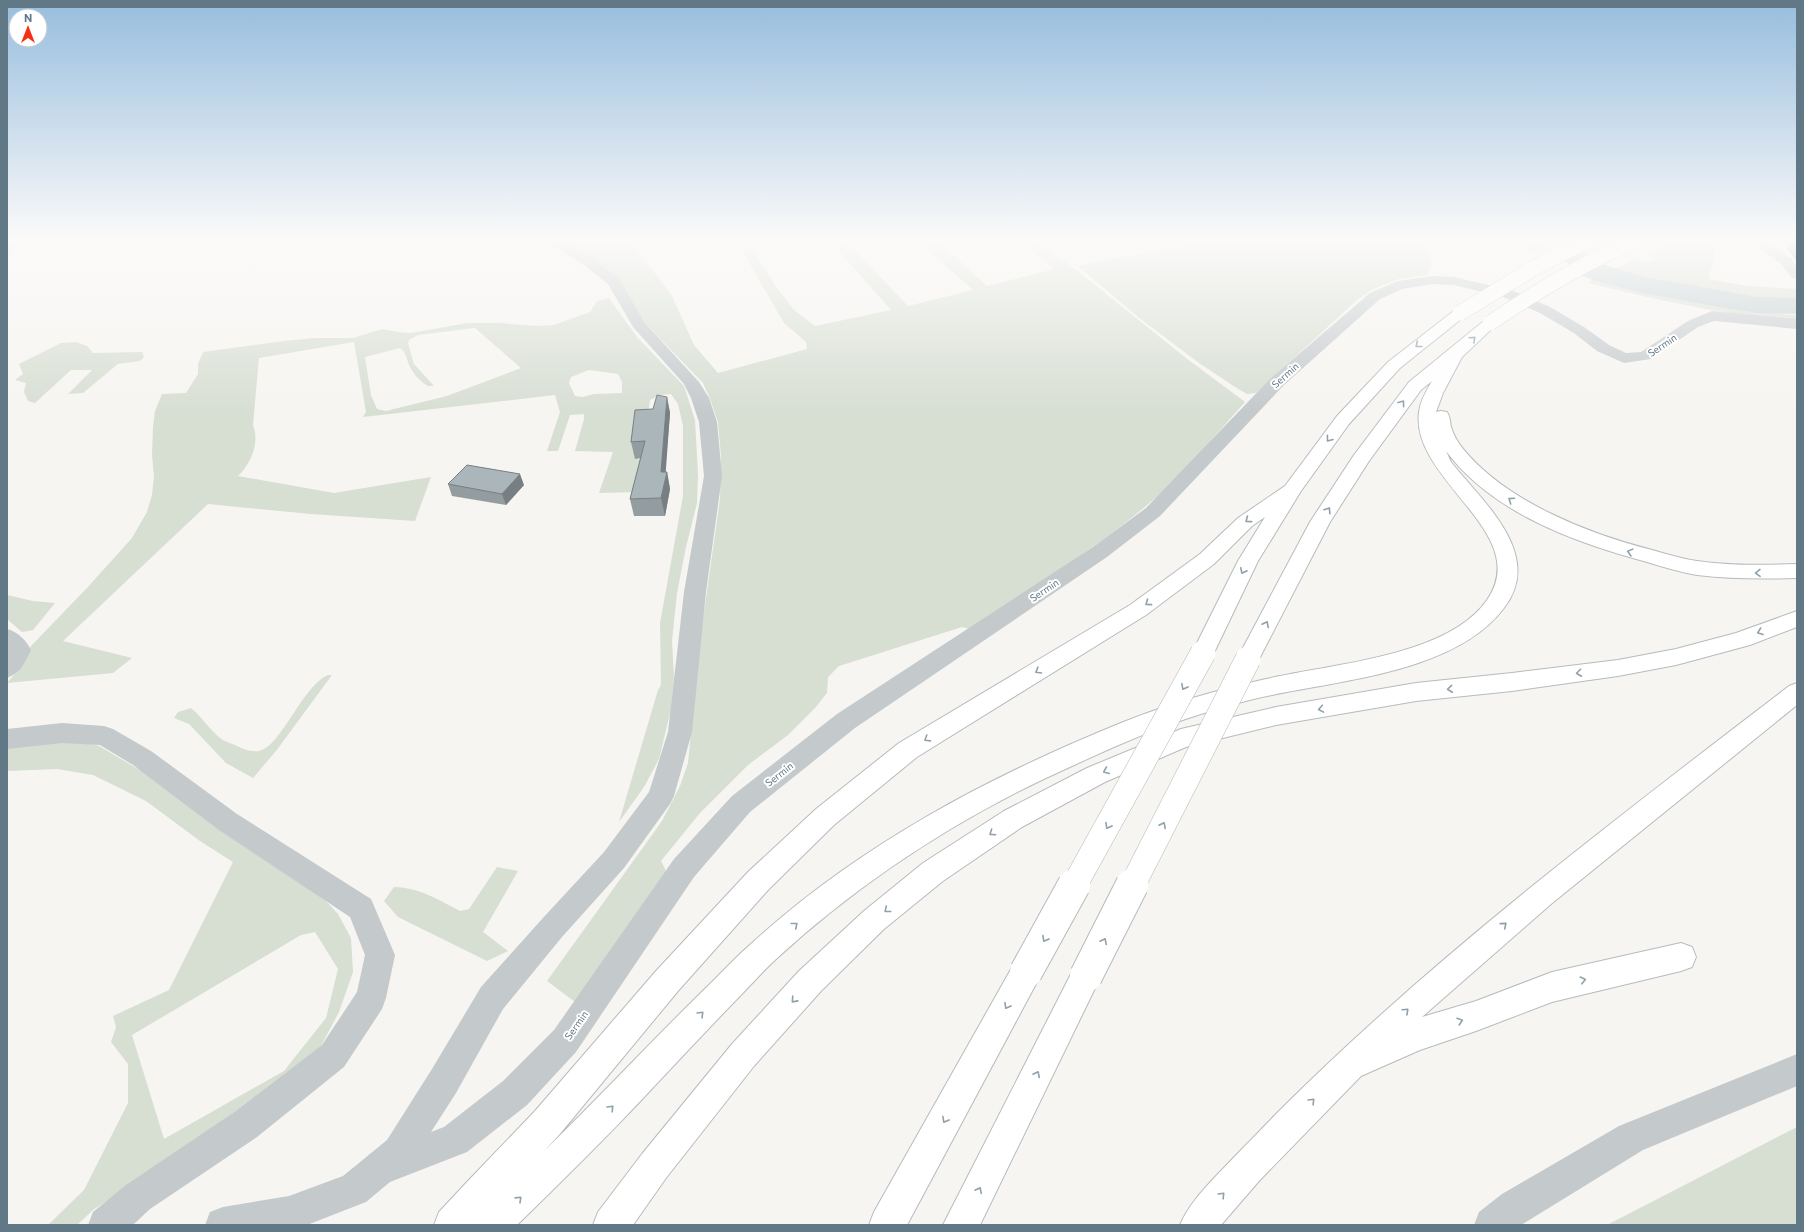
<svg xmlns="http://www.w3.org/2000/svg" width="1804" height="1232" font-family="Commissioner,sans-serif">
<rect width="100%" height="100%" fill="#f6f5f1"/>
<g fill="#d7ded2" fill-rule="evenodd">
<polygon points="7,240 28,240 7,257"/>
<path d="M561,240H630L672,296L694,345L718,373L807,349L806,342L784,323L736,240H747L775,285L794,310L815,326L891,310L829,240H845L908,306L973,290L917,240H937L987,286L1054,269L1019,240H1034L1080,273L1186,358L1245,402C1210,441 1177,482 1135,515C1083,557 1025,592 970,629L962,627L839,666L828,677L827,693L815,708L788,735L748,765L700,813L661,861L666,871L575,1002L547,981L662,821L680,786L688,763L700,641L720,499L721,456L718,422L710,399L703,383L644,322L611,275L592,257Z"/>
<polygon points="1220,240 1410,240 1426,247 1432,263 1427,275 1399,279 1373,289 1357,300 1256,393 1247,394 1235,387 1199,363 1138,317 1078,266 1143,253"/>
<polygon points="1519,240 1551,240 1554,244 1532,254"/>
<path d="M1677,240H1689L1716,248L1709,279L1746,286L1797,289V301C1733,301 1669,289 1607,273L1634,259L1647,263L1657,258L1644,254Z"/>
<path d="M1595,278C1661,297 1729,311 1797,315V322C1726,315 1657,300 1588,283Z"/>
<path d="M609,298L637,337L684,386L695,420L698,475L697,503L686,547L677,593L672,641L674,677L671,709L659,759L644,787L619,822L658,690L661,685L660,623L683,496V426L678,404L671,394L660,395L650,400L637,492L599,493L613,452L575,451L584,419V414L570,415L558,451H547L560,412L555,395L363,417L366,412L354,342L259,358L253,425C260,443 251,463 238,476L334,493L431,477L415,521L311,514L208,504L63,641L132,658L113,673L7,683L21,667L31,646L86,589L132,538L147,512L152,495L154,477L152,455L153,427L155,411L162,394L186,393L198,374V364L203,352L284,341L316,338H353L382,329L398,332L411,333L467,323H500L537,326L554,325L590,312L597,301ZM475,328L521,368L447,396L386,411L377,409L371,395L365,357L400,348C406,352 407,361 410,367C414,375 421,382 428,386H434L414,364L408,343L409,340L418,335ZM589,370L618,374L622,382V393L594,394L583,397L575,396L569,383L571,377Z"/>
<polygon points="76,342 87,346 93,353 142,352 144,357 140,361 118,364 83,393 68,394 92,370 71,370 35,403 28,401 24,392 26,383 15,380 23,374 19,364 61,343"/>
<polygon points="7,595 33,601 55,603 33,630 22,632 7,619"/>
<path d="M328,675H332L276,751L253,778L226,763L189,724L174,718L178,712L191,708C202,717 209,729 219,737C223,741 230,743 235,745C243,749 250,752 259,751C281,747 302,686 328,675Z"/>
<path d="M74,740L99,746L143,772L326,901L338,914L351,938L353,972L339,1012L321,1046L191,1145L93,1210L77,1225H48L84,1190L128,1103V1064L111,1042L116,1027L113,1016L169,990L233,862L200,841L146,801L93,775L57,769L7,771V746ZM315,932L338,969L326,1018L284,1071L164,1139L132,1035L301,935Z"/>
<path d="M497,867L518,871L483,932L508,951L487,961L398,917L384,901L394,887C420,888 437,899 460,911L469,909Z"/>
<polygon points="1797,1127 1797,1225 1607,1225"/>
</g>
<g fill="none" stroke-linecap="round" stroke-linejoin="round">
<polygon fill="#bdcbcf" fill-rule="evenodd" points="1553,240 1578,240 1585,251 1595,262 1644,277 1757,297 1797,298 1797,314 1757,313 1725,308 1642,293 1596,281 1577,274 1566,261"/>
<defs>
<g id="highway">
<path d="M1460,308L1465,310L1468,313L1465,316L1400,368L1349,424L1301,491L1258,561L1211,659L1203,661L1195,659L1192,653L1238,561L1265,517L1252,526L1214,564L1146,615L917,757L834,825L768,890L678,991L559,1135L543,1152C601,1096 655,1037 713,981C726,968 738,955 752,943C859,845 988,777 1121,723C1168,704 1217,690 1266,679C1329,664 1448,657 1487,600C1534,533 1410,480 1419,412C1420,401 1427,390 1432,381L1421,390L1369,461L1330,522L1256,665L1248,667L1240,665L1237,659L1310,522L1354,455L1409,382L1485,320L1490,318L1495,320L1498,323L1462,357L1443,393L1436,412L1441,411L1447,412C1450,417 1450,421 1451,427C1454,436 1458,443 1464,450C1507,502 1589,534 1652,550C1667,554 1682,559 1697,561C1730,566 1764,565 1797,564V578C1764,579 1730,579 1697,575C1680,572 1663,567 1647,562C1576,543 1492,513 1446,451L1451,462C1483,502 1545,555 1504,608C1457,671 1343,680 1272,695C1256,698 1241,702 1225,707C1172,721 1122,743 1072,766C964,814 862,880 775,960C762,972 750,986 737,999C707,1030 677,1062 647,1094C605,1139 561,1182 517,1225H434L439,1212L467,1182L535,1111L656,971L748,872L816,809L899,743L1130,605L1200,554L1238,518L1285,486L1337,416L1388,362L1455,310Z"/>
<polygon points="1797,611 1797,627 1750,645 1676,665 1618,676 1512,691 1416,701 1276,725 1186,747 1105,782 1022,827 943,881 884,929 821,991 754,1066 666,1178 633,1225 593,1225 598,1212 642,1154 732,1044 799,971 864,911 923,863 1004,811 1087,768 1181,729 1276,707 1416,683 1512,673 1618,660 1676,649 1736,633"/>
<path d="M1797,683V705L1551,904L1422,1017L1476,1001L1552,972L1681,943L1692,947L1696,957L1692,967L1681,971L1552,1002L1476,1031L1420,1050L1361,1076L1259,1181L1221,1225H1180C1188,1206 1202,1191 1216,1176C1236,1155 1256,1135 1276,1114C1434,956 1612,822 1789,686Z"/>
<polygon points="1026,958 1037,962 1041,972 1037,982 907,1225 869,1225 874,1212 1015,962"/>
<polygon points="1086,962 1097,966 1101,976 980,1225 943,1225 1075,966"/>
</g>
</defs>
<use href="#highway" stroke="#b6bbbd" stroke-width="2"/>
<g fill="#c4c9cc" fill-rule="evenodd">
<polygon points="544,240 561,240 594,259 619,279 644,322 699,382 709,398 717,422 722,476 706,592 692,732 674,796 670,804 624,868 562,937 503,1009 456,1093 431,1132 444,1127 503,1081 554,1030 674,859 732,796 837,714 1093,547 1146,508 1271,378 1370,293 1398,281 1433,276 1454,277 1513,291 1550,307 1584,327 1609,345 1626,353 1641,352 1688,321 1712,311 1797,319 1797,329 1714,321 1698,327 1651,359 1624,363 1597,351 1574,333 1540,313 1503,297 1454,285 1433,284 1402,289 1380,299 1283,386 1160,516 1107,557 855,728 750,812 694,877 576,1052 527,1105 467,1152 390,1182 366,1202 307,1225 205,1225 210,1212 223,1207 289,1196 343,1176 387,1140 432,1069 481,987 542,919 604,852 649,792 668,732 684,592 704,476 699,422 691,398 684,384 633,327 608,284 584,265"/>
<polygon points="1748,240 1764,240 1792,259 1797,267 1797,279 1792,278 1781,264"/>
<path d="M7,629C18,632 26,640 31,650C25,662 21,673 7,678Z"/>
<polygon points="62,723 104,726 113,729 151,751 237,814 371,899 395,955 386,998 382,1009 344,1067 257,1137 150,1209 133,1225 88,1225 93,1212 126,1185 233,1113 322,1045 357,992 365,955 350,917 219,830 133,765 100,745 62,743 7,749 7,729"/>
<polygon points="1797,1054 1797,1086 1643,1150 1521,1225 1474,1225 1479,1212 1502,1194 1619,1126"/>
</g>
<use href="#highway" fill="#fff" fill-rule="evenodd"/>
<defs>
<g id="highway-bridge-far2">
<polyline points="1460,313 1539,265 1589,240"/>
<path d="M1490,323C1537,291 1585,262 1637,240"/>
</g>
<g id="highway-bridge-far1">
<polyline points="1074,886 1203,653"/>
<polyline points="1132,886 1248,659"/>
</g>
<g id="highway-bridge">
<polyline points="1026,972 1074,885"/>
<polyline points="1086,976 1132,885"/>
</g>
</defs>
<use href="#highway-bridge-far2" stroke="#b6bbbd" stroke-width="16" stroke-linecap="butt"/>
<use href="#highway-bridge-far1" stroke="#b6bbbd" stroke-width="26" stroke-linecap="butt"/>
<use href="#highway-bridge" stroke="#b6bbbd" stroke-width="34" stroke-linecap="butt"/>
<use href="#highway-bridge-far2" stroke="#fff" stroke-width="15"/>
<use href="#highway-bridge-far1" stroke="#fff" stroke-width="25"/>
<use href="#highway-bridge" stroke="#fff" stroke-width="32"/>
</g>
<g fill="#939da0">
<polygon points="1787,240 1797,240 1797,262 1787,248 1788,246"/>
<polygon points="667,397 670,413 665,472 667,472 670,489 665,516 634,516 630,499 641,458 635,459 631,442 653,409"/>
<polygon points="448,484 524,485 506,505 452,496"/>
</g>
<g fill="#787f82">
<polygon points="667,397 670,413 665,482 667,472 670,489 665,516 661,498 661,472"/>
<polygon points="520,474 524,485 506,505 502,494"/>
</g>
<g fill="#abb6ba" stroke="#787f82">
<polygon points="1794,240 1797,240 1797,244"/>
<polygon points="657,395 667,397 661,472 667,472 661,498 630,499 645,441 631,442 635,410 653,409"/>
<polygon points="467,465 520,474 502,494 448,484"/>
</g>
<defs><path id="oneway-chevron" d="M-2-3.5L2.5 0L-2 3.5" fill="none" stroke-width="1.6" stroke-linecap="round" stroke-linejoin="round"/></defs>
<g stroke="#90a1aa">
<use href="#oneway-chevron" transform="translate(1473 339) rotate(-42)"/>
<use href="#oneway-chevron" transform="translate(1418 345) rotate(141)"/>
<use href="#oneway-chevron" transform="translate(1402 403) rotate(-54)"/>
<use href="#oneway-chevron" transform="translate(1329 439) rotate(127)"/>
<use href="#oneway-chevron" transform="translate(1511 500) rotate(-146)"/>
<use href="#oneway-chevron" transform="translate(1328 510) rotate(-57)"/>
<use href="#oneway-chevron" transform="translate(1248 520) rotate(143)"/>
<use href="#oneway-chevron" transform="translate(1630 552) rotate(-165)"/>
<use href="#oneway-chevron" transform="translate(1243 571) rotate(116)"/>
<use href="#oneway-chevron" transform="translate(1758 573) rotate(179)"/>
<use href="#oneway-chevron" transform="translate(1148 603) rotate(144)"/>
<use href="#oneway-chevron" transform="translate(1266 624) rotate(-63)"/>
<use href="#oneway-chevron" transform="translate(1760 632) rotate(160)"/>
<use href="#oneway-chevron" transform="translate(1038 671) rotate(149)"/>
<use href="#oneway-chevron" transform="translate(1579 673) rotate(173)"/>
<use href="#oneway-chevron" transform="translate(1184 687) rotate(119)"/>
<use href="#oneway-chevron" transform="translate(1450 689) rotate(174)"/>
<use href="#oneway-chevron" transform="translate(1321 709) rotate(170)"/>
<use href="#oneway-chevron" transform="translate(927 739) rotate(148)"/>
<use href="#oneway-chevron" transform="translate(1106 771) rotate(157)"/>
<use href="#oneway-chevron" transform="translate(1163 825) rotate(-63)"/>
<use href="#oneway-chevron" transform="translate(1108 826) rotate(119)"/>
<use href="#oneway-chevron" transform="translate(992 833) rotate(146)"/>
<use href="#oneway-chevron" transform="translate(887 910) rotate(141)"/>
<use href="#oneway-chevron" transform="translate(795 925) rotate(-39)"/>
<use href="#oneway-chevron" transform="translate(1504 925) rotate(-40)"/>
<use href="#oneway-chevron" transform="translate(1045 939) rotate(119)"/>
<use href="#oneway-chevron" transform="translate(1104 941) rotate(-63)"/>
<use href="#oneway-chevron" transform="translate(1583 980) rotate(-13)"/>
<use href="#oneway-chevron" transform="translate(794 1000) rotate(132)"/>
<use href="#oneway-chevron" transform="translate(1007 1006) rotate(119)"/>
<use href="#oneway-chevron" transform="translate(1406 1011) rotate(-43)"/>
<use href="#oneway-chevron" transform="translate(701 1014) rotate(-45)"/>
<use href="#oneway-chevron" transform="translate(1460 1021) rotate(-18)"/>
<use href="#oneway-chevron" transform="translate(1037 1074) rotate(-63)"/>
<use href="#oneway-chevron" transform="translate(1312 1101) rotate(-46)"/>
<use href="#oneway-chevron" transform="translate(611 1108) rotate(-47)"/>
<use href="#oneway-chevron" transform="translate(945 1120) rotate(119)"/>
<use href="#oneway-chevron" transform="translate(979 1190) rotate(-63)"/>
<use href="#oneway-chevron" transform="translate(1222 1195) rotate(-46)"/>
<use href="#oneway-chevron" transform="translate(519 1199) rotate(-44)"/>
</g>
<linearGradient id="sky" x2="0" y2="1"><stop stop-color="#97bdde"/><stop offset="0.58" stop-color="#fbfaf9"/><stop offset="1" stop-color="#fbfaf9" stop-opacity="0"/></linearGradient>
<rect width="1804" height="413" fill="url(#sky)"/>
<g text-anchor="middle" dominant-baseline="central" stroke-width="4" stroke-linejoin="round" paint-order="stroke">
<g font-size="10" fill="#617986" stroke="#fff">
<text transform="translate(1662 345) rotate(-34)">Sermin</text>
<text transform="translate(1285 375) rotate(-42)">Sermin</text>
<text transform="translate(1044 590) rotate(-34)">Sermin</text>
<text transform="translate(779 774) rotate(-38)">Sermin</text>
<text transform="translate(576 1025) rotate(-55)">Sermin</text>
</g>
</g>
<rect width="1804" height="1232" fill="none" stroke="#617986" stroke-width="16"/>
<g transform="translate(28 28)"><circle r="19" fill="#ffffff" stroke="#c0c9cf"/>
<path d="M0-3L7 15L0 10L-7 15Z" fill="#f43213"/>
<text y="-6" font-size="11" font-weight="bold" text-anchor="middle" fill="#617986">N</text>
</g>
</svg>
